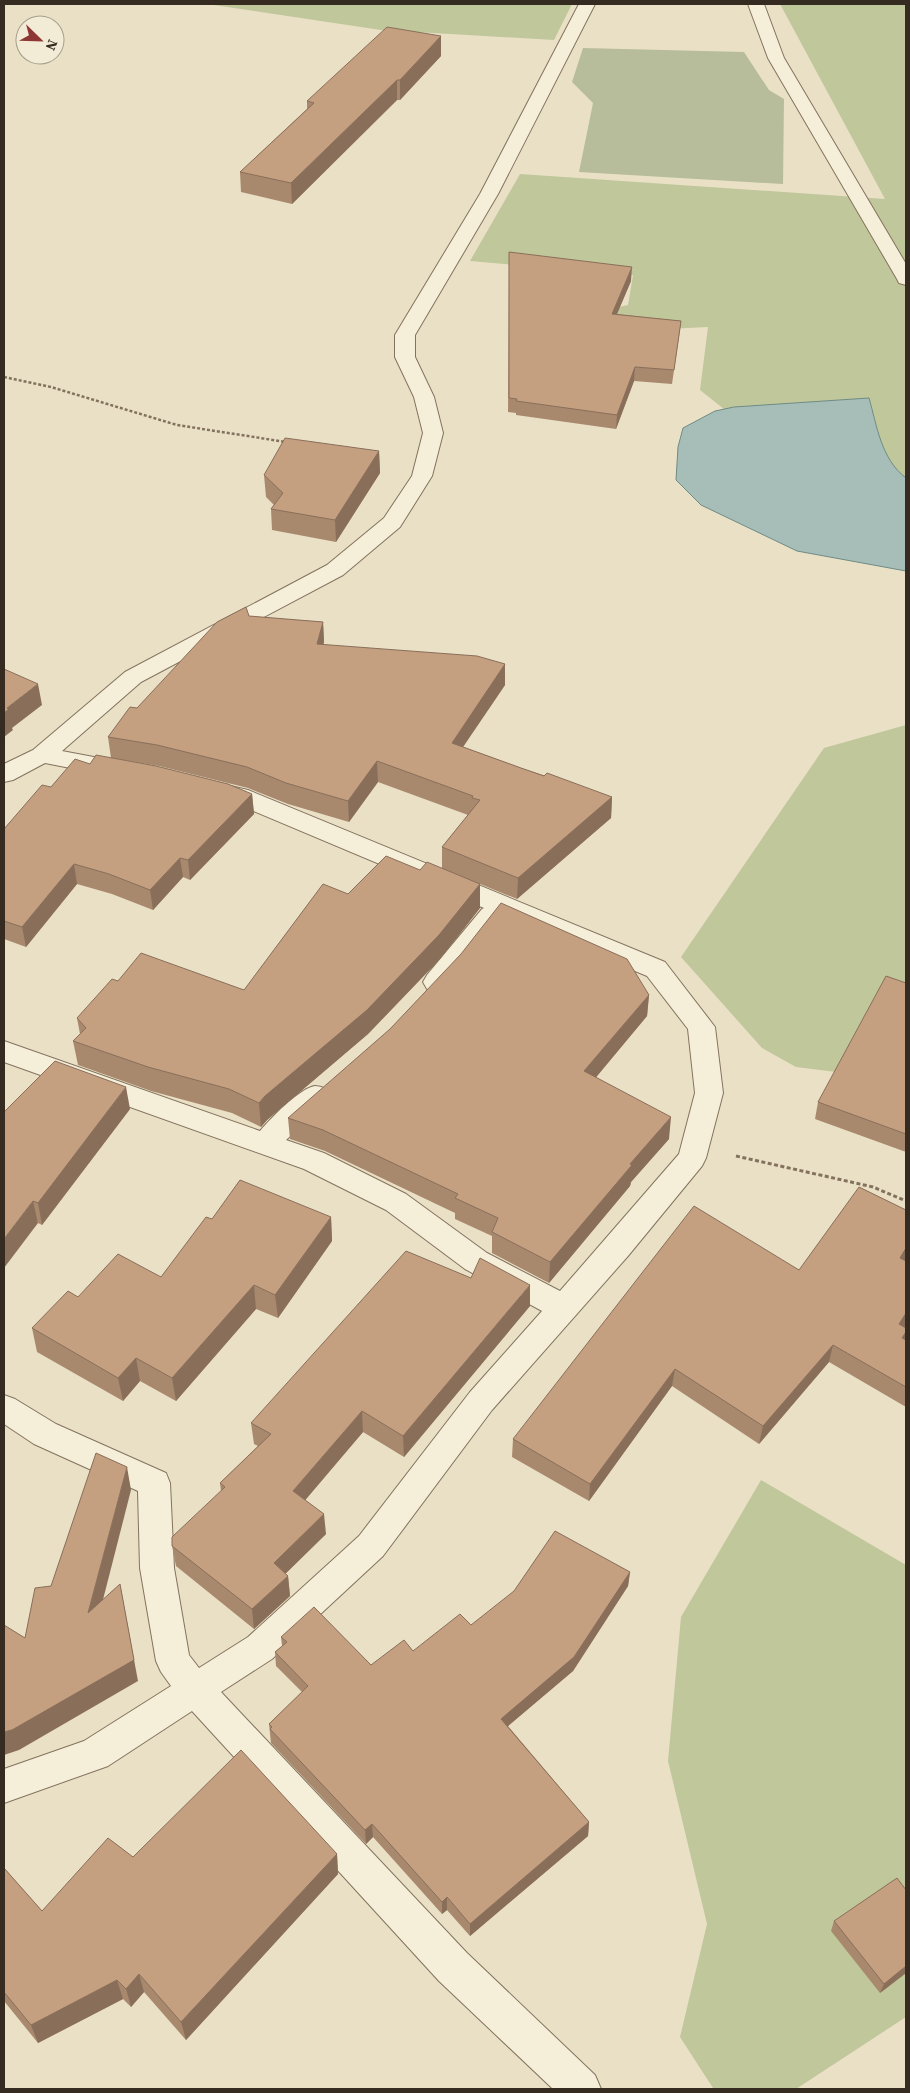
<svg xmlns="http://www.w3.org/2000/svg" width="910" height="2093" font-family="'Source Serif 4',serif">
<rect width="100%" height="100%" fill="#eae0c6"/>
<g fill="#c0c79b">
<polygon points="207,4 572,4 554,40 381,30"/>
<polygon points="780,4 906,4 906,554 700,390 708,327 647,330 578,316 628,305 633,275 470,261 520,174 885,199"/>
<polygon points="906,725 906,1035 836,1072 796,1067 762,1048 681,957 824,748"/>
<polygon points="761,1480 906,1565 906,2017 796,2089 719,2089 713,2088 680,2037 707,1924 668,1761 681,1617"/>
</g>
<polygon fill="#b7bd9a" points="583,48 744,52 769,90 784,99 783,184 579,172 593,103 572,82"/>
<path fill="#a7beb8" stroke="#6f8b85" d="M869,398C877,426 881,459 906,478V571L797,551L701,505L676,480L678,447L683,428L715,411L734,407Z"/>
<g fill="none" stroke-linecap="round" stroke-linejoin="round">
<defs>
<g id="minor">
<polygon points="579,4 595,4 498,194 415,335 415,357 434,397 443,433 432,476 400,527 343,575 141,682 62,751 120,762 123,768 120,774 111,776 45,763 13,780 4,782 4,764 33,750 125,672 327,565 384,518 412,476 423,433 414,397 395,357 395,335 480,194"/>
<polygon points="748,4 764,4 784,58 906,264 906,285 899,283 897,279 768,58"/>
<path d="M217,783L248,790L665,962L715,1027L723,1093L706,1158L702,1166L628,1256L492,1410L383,1556L272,1659L221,1692L467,1953L595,2075L601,2089H553L439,1981L192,1711L108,1766L4,1803V1769L84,1741L171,1686L161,1672L156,1661L140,1568L138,1491L34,1444L4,1424V1395L15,1399L56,1424L166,1473L170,1483L174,1568L189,1655L199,1668L248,1637L359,1536L470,1392L542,1311L465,1269L386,1210L304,1169L4,1062V1041L260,1131C270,1119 300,1088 315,1086C318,1086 322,1087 326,1089L330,1096L326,1103L286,1140L324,1153L406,1194L487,1253L560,1291L679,1154L695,1093L688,1029L647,976L503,916L445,989L436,992L427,989L423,982L427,975L482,909L484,908L232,802L208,797L205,791L208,785Z"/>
</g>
</defs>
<use href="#minor" stroke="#83735e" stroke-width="2"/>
<polyline stroke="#83735e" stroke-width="2.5" stroke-dasharray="3 2" stroke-linecap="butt" points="4,377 51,387 177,425 286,442"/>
<polyline stroke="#83735e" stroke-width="3" stroke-dasharray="4 2.5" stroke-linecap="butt" points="736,1156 873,1187 906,1201"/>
<use href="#minor" fill="#f5eed9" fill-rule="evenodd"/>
</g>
<g fill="#a9896e">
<polygon points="441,36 441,56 400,100 397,100 292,204 241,192 240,172 307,109 307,101"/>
<polygon points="509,252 631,281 617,314 681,321 679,336 672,384 634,381 616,429 516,415 516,413 508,412"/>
<polygon points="379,451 380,473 336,542 272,530 271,509 274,505 266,497 264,475"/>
<polygon points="249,616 323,622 324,642 323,645 505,664 505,685 463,747 521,768 612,797 611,818 517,899 480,884 480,908 440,959 368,1034 267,1120 261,1127 232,1113 151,1091 78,1065 73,1041 80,1034 77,1018 118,981 244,990 348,894 420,870 442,868 442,847 468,815 378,782 349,822 288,804 248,788 159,766 111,758 108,737 137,708"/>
<polygon points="90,764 252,794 254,814 190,880 183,877 153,910 112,894 77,884 26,947 4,939 4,829 51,787"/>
<polygon points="906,983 906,1152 815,1119 818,1102"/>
<polygon points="649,995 647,1016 596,1077 669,1139 631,1182 630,1186 549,1283 492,1253 492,1236 455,1219 455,1213 325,1151 290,1139 288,1118"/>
<polygon points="130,1109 42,1225 38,1223 4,1112"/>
<polygon points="906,1210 906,1325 905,1327 906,1340 906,1407 829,1362 759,1444 672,1386 589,1501 512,1457 513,1439 799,1270"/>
<polygon points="331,1217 332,1241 278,1318 256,1309 176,1401 140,1381 123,1401 37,1352 32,1328 78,1297 161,1277 212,1219"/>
<polygon points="471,1278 530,1306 404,1457 363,1432 305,1500 326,1534 285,1574 288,1576 290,1596 254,1629 176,1566 172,1546 221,1491 220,1483 258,1446 254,1444 251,1423"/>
<polygon points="630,1572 628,1586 573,1671 508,1726 589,1822 588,1836 470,1936 447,1910 442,1914 373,1837 366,1844 271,1743 269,1724 302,1692 276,1666 275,1652 282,1646 281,1637 371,1665 413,1651 471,1625"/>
<polygon points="337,1854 338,1874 186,2040 144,1992 131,2007 123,1999 38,2043 4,2001 4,1868 42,1911 133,1857"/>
<polygon points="834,1921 906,1973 880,1993 831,1931"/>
</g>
<g fill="#896f5a">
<polygon points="441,36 441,56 400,100 400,80"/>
<polygon points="397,80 397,100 292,204 291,183"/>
<polygon points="632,267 631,281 611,328 612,314"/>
<polygon points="635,367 634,381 616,429 617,415"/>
<polygon points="379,451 380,473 336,542 335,520"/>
<polygon points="323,622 324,642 318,665 317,644"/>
<polygon points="505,664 505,685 452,763 452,743"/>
<polygon points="38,684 42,705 12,728 13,730 4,737 4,713 7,708"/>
<polygon points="377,761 378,782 349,822 348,801"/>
<polygon points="252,794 254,814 190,880 188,860"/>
<polygon points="612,797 611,818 517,899 518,878"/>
<polygon points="180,858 183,877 153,910 150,890"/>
<polygon points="74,864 77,884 26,947 22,927"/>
<polygon points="480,884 480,908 440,959 368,1034 267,1120 261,1127 259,1103 265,1096"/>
<polygon points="649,995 647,1016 583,1093 584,1071"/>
<polygon points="126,1087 130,1109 42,1225 38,1203"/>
<polygon points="671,1117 669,1139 631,1182 630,1186 549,1283 550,1262 630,1164"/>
<polygon points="33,1201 38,1223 4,1268 4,1239"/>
<polygon points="331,1217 332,1241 278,1318 275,1295"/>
<polygon points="906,1248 906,1260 895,1276 900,1258"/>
<polygon points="254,1285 256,1309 176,1401 172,1378"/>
<polygon points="530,1285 530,1306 404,1457 403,1436"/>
<polygon points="906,1313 906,1325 895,1341 899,1324"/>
<polygon points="906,1332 906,1338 904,1347 902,1338"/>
<polygon points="833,1345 829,1362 759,1444 763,1426"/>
<polygon points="136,1358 140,1381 123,1401 118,1378"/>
<polygon points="675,1369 672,1386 589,1501 590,1484"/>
<polygon points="362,1411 363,1432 296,1511 293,1491"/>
<polygon points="127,1467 131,1490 94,1635 88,1613"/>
<polygon points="324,1514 326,1534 276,1583 274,1563"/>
<polygon points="630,1572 628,1586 573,1671 501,1732 501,1719"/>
<polygon points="288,1576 290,1596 254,1629 252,1609"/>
<polygon points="120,1584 138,1681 19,1750 4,1755 4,1732"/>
<polygon points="589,1822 588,1836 470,1936 470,1924"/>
<polygon points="372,1824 373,1837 366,1844 365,1830"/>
<polygon points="337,1854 338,1874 186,2040 181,2022"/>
<polygon points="447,1897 447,1910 442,1914 442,1902"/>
<polygon points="906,1966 906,1973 880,1993 884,1984"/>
<polygon points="139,1974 144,1992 131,2007 126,1989"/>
<polygon points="117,1980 123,1999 38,2043 31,2025"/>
</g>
<g fill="#c49f80" stroke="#896f5a">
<polygon points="387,27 441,36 400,80 397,80 291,183 240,172 314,103 307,101"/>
<polygon points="509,252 632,267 612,314 681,321 674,370 635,367 617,415 516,401 517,399 509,398"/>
<polygon points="285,438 379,451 335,520 271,509 283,493 264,475"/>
<polygon points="246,607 249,616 323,622 317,644 477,656 505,664 452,743 521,768 544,776 547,773 612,797 518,878 442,847 480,800 472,798 473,796 377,761 348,801 286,783 247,767 157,745 108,737 130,707 137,708 217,622"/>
<polygon points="4,669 38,684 7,708 9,709 4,713"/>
<polygon points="96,755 156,766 228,784 252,794 188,860 180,858 150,890 109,874 74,864 22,927 4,921 4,829 42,785 51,787 75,759 90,764"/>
<polygon points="386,856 420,870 427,862 480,884 439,935 367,1010 265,1096 259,1103 229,1089 148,1067 73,1041 86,1028 77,1018 112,979 118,981 141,953 244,990 323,884 348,894"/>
<polygon points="501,903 627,959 649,995 584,1071 671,1117 630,1164 632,1165 550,1262 492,1232 498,1218 455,1198 458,1194 323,1130 288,1118 390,1029 461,954"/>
<polygon points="886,976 906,983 906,1134 818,1102"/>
<polygon points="55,1061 126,1087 38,1203 33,1201 4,1239 4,1112"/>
<polygon points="240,1180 331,1217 275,1295 254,1285 172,1378 136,1358 118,1378 32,1328 68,1291 78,1297 118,1254 161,1277 206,1217 212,1219"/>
<polygon points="859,1187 906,1210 906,1248 900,1258 906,1261 906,1313 899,1324 906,1328 906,1332 902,1338 906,1340 906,1387 833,1345 763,1426 675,1369 590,1484 513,1439 694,1206 799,1270"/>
<polygon points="406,1251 471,1278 480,1258 530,1285 403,1436 362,1411 293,1491 324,1514 274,1563 288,1576 252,1609 172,1546 172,1537 225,1487 220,1483 271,1434 251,1423"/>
<polygon points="96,1453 127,1467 88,1613 120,1584 134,1660 12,1730 4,1732 4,1625 25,1638 35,1588 51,1586"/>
<polygon points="555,1531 630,1572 574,1657 501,1719 589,1822 470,1924 447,1897 442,1902 372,1824 365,1830 270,1729 272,1727 269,1724 308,1686 275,1652 287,1642 281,1637 314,1607 371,1665 404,1640 413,1651 460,1614 471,1625 514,1591"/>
<polygon points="241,1750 337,1854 181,2022 139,1974 126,1989 117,1980 31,2025 4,1992 4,1868 42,1911 108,1838 133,1857"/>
<polygon points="897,1878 906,1890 906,1966 884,1984 834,1921"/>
</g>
<rect width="910" height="2093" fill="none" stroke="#352b20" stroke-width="10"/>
<g transform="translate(40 40) rotate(113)"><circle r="24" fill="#f2ebd5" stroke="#a69e8d"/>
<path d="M0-4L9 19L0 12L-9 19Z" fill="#8d3634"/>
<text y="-8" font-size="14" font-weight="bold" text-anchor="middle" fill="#352b20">N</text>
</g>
</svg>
